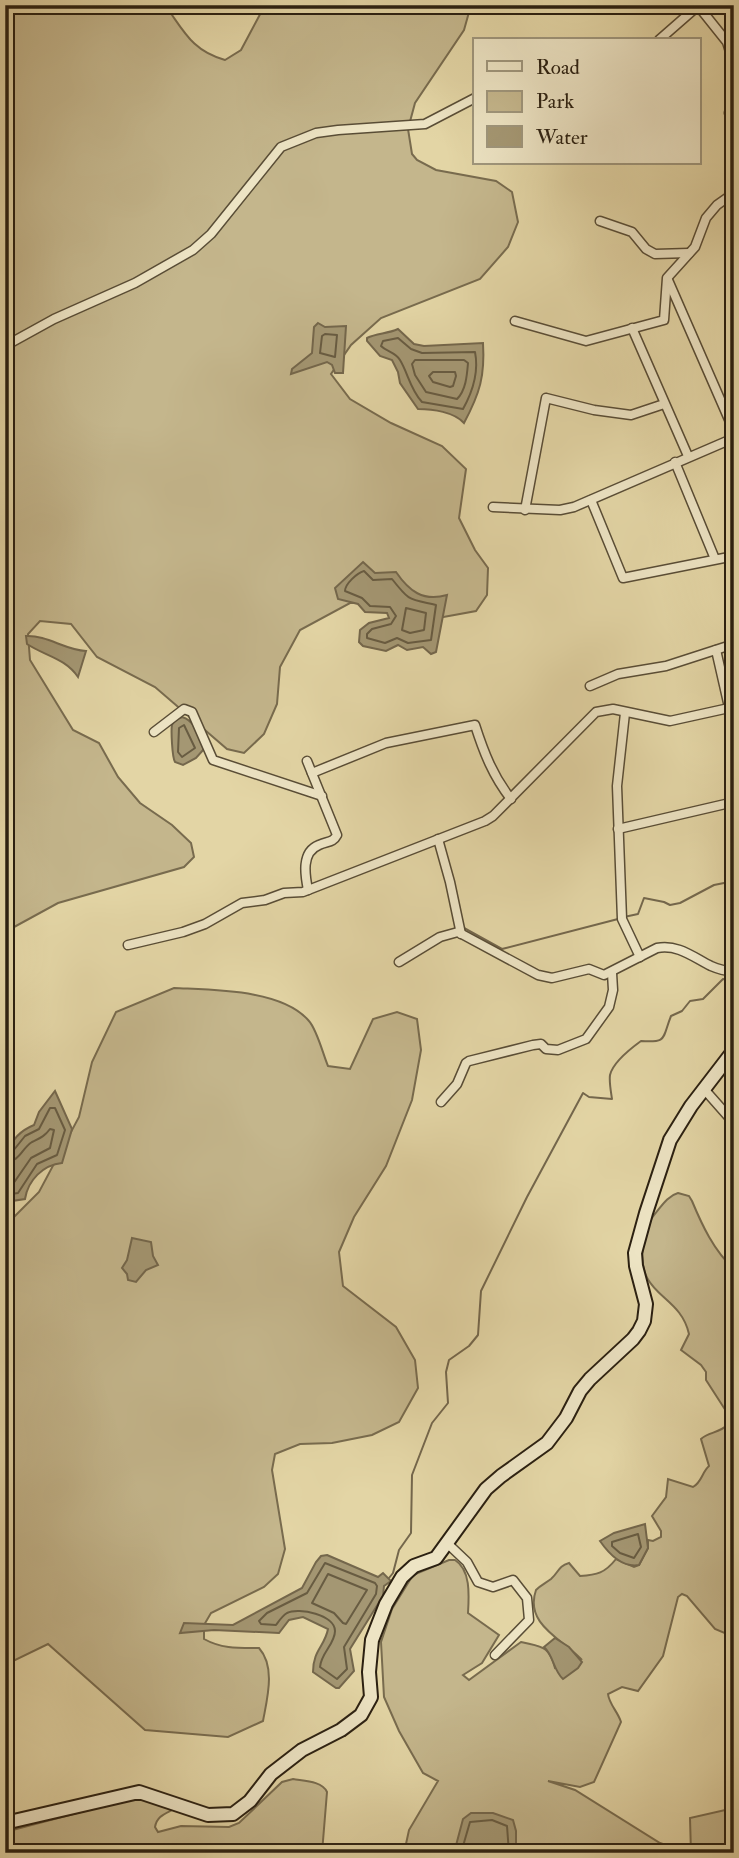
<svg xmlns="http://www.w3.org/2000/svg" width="739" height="1858" font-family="'IM FELL Double Pica',serif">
<rect width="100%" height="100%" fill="#e3d5a5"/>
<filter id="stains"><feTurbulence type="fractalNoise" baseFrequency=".00286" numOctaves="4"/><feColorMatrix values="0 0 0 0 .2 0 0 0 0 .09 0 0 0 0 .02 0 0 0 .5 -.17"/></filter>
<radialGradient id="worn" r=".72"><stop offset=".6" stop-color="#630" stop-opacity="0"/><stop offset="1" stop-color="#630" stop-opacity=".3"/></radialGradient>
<g fill="#c4b68c" stroke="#786b4e" stroke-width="2">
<path d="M5,5H165C184,31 192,51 225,60L241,50L265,5H471L464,30L415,103L408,129L412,154L417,160L436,170L496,181L512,192L518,222L508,247L480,279L381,318L351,345L331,374L350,399L391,423L442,446L466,469L459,518L475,550L488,568L487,595L476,611L438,618L382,602L350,603L300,630L280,667L277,704L264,734L244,753L227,749L155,687L97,657L71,624L40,621L28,634L30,660L73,730L99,743L118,777L140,803L172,825L191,843L194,857L184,867L58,903L5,932V594L10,591L5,586Z"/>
<path d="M174,988C212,990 282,989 309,1021C317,1030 323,1054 328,1066L350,1069L373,1019L397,1012L417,1019L421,1050L412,1100L386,1166L354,1217L339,1252L343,1286L396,1327L415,1360L418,1388L399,1422L372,1435L332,1443L300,1444L275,1454L272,1470L285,1549L278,1574L264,1587L211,1613L204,1625V1639C222,1649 239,1648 259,1648C276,1667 267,1699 263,1721L228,1737L145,1730L48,1644L5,1665V1226L39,1192L79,1117L92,1062L116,1012Z"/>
<path d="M678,1193L689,1196L692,1201C702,1225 714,1251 734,1269V1637L715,1629L687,1596L682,1594L678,1597L663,1656L638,1691L622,1687L608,1694C609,1704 618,1712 621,1722L594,1782L580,1787L548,1781L575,1790L660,1843L689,1853H404L409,1830L438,1781L423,1773L399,1731L384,1697L381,1642L392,1609L413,1575L449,1560H455C471,1570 469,1596 468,1613L499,1635L482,1663L463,1675L469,1680L521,1642C542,1647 549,1645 555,1668L581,1659C562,1639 524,1624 536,1590C541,1585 546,1583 551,1579C559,1572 558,1566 569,1563L580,1576C597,1575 605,1573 616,1559L634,1567L639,1565L648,1548V1540L653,1541L661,1537V1531L652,1516L666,1497L668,1479L693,1487C702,1482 702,1472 709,1466L701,1439C708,1432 720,1433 727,1425L726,1411L706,1380V1372L701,1365L681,1350L689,1334C680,1293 636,1297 643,1246C644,1236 648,1222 654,1215C661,1207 667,1196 678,1193Z"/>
<path d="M293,1779C304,1781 322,1781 327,1792L322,1853H5V1832L138,1797L174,1809C165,1814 157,1816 155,1827L158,1832L181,1826L229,1827L239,1823L282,1782Z"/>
<polygon points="734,1808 734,1853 691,1853 690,1818"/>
</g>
<g fill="#a49773" stroke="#74674c" stroke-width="2">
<polygon points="318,323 325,327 346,326 343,373 335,373 332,365 327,362 291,374 292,369 312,353 314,327"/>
<path d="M398,329L414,344L424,346L483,343C485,376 480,393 464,423C454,412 433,409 418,409L400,383L398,372L392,360L380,356L367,341V338C377,333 387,334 398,329Z"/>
<path d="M363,562L375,573L396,572C409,591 423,602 447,595L436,652L431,654L423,647L407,650L398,645L386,651L363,646L359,642L360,630L369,623L389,618L387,613L365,612L358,604L338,599L335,588Z"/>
<path d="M26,636C47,635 65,650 86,651L78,677C65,658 45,656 27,644Z"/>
<path d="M182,717C196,721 199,737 204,749L196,758L183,765L175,762C172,757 171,730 172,725C174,720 178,719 182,717Z"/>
<path d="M55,1091L72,1129L62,1163C43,1165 28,1180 25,1199L5,1202C5,1169 0,1139 34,1125L39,1112Z"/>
<polygon points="132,1238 151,1242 153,1256 158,1265 146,1270 136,1282 128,1280 127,1274 122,1268 127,1260"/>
<path d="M645,1524L648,1548L639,1565C622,1568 609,1554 600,1541L614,1533Z"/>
<path d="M327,1555L378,1577L383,1573L391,1581L384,1586L383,1596L350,1649L354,1671L339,1688H336L313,1672C313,1650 325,1646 328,1629L303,1617L289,1620L279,1633L214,1630L180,1633L184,1623L233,1625L302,1588L316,1562L321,1556Z"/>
<path d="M555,1638L569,1647L582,1662L578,1668L563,1679C553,1670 554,1656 544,1647Z"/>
<polygon points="471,1813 493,1813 513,1820 516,1831 516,1853 454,1853 463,1819"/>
</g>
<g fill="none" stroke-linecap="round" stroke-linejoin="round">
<g stroke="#685c42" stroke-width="2">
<polygon points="325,334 337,335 335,357 320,353 322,336"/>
<path d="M398,338L411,349L422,353L475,352C479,372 473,391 463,409L422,402C410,389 408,373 400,360C395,352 387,352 381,346L383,341Z"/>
<path d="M464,360L468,363C467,375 466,390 457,399L426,392L415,375L412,364L415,360Z"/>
<polygon points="433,372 455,372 456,376 453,386 450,387 433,382 429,376"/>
<path d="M364,571L373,580L392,579C410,602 409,599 436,605L431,640L408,643L397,638L385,643L367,638V634L372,629L391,624L396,616L390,607L370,606L362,598L345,591C345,584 357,573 364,571Z"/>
<polygon points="406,608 426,613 424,630 410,633 402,630"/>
<polygon points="184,725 195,748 182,757 178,752 179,728"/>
<polyline points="5,1153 13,1151 25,1136 39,1129 50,1108 55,1108 65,1130 57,1155 37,1164 18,1193 5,1195"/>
<path d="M5,1162C21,1161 21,1149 32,1142C40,1138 44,1137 50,1129L54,1130L50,1148L31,1158L13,1184L5,1186"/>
<polygon points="638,1534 641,1547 634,1558 620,1553 612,1546 612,1542"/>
<path d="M325,1563L375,1583L377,1586L376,1594L344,1647L347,1669L337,1679L320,1667C321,1653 335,1644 335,1631C335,1615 299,1607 287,1613C282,1616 279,1621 276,1625L261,1624L259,1621L267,1613L307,1593Z"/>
<polygon points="328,1574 367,1590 346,1624 343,1623 334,1613 312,1603"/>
<polyline points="461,1853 470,1822 492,1820 507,1826 509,1853"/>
</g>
<g stroke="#74674c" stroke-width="2">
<polyline points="624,917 638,914 644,898 664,902 670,905 680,903 714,885 734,881"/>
<polyline points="464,928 502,949 618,919"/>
<path d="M389,1578L393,1573L399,1550L411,1533L412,1475L432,1423L448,1403L446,1372L449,1360L469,1346L478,1335L481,1291L527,1197L583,1093L589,1097L612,1099C611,1092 609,1082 610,1075C613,1062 630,1049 641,1041C668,1043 662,1038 671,1016L682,1011L690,1001L703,999L723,979L734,982"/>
</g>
<defs>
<g id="minor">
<polyline points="699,7 727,42 734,65"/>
<polyline points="659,40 699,5"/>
<polyline points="734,94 729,113 734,125"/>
<polyline points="600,221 632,232 646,249 655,254 689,253"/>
<polyline points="668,280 734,431"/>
<polyline points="515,321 586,341 664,320 667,278 695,247 706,218 717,205 734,193"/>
<polyline points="632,328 688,456"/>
<polyline points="5,346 54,319 135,283 193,250 211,234 281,147 316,133 338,130 425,124 475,98"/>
<polyline points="675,462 715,559"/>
<polyline points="591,500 623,578 734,556"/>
<polyline points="493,507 560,510 574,507 734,438"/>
<polyline points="525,510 546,398 594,410 631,415 664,404"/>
<polyline points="716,650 734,729"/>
<polyline points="590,686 618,674 666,666 734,644"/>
<polyline points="625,713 617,786 622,919 640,957"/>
<polyline points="154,732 184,709 192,712 213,760 322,796"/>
<path d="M307,761L337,835C333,843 327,841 319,845C301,852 305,875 308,890"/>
<path d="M312,773L386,743L475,725C484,753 493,776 511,799"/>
<polyline points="618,829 734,802"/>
<polyline points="438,839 450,882 461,934"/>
<polyline points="128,945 183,932 205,924 242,903 265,900 284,893 303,892 485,821 493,816 596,712 613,709 670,721 729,708"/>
<path d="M399,962L440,937L458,932L538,975L552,978L589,969L604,975L657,948C678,944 693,957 711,966C718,969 726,971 734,972"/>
<polyline points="704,1089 734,1123"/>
<polyline points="441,1102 457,1084 466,1063 469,1061 533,1045 541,1044 546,1049 558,1050 586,1039 609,1007 613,990 612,973"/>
<polyline points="448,1544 467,1562 478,1582 493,1587 513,1580 527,1598 529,1620 495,1655"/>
</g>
<polyline id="secondary" points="5,1823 139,1792 208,1815 233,1814 250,1801 271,1774 302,1750 341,1730 361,1715 371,1697 369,1672 372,1640 386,1604 402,1577 414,1566 436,1558 486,1489 501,1476 547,1443 566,1418 580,1391 590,1379 633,1339 639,1331 644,1321 646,1304 636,1266 635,1253 646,1213 670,1140 691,1106 734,1050"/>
</defs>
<use href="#minor" stroke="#594d36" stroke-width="11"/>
<use href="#secondary" stroke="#2b2011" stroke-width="16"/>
<use href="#minor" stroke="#ede4c4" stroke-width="8"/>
<use href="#secondary" stroke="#ede4c4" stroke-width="12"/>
</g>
<rect width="739" height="1858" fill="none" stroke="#e3d5a5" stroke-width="28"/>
<rect x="7" y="7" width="725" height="1844" fill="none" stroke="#2b2011" stroke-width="3.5"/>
<rect x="14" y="14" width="711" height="1830" fill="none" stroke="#2b2011" stroke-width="2"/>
<rect x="473" y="38" width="228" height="126" fill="#ede4c4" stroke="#9f967c" stroke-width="2"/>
<rect x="487" y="61" width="35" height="10" fill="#ede4c4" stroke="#9f967c" stroke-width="2"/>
<text x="536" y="74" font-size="21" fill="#2b2011">Road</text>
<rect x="487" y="91" width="35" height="21" fill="#c4b68c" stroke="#9f967c" stroke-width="2"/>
<text x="536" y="108" font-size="21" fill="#2b2011">Park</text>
<rect x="487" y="126" width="35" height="21" fill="#a49773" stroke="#9f967c" stroke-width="2"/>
<text x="536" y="144" font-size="21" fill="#2b2011">Water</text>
<rect width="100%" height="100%" filter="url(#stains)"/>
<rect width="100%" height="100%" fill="url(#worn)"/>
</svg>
